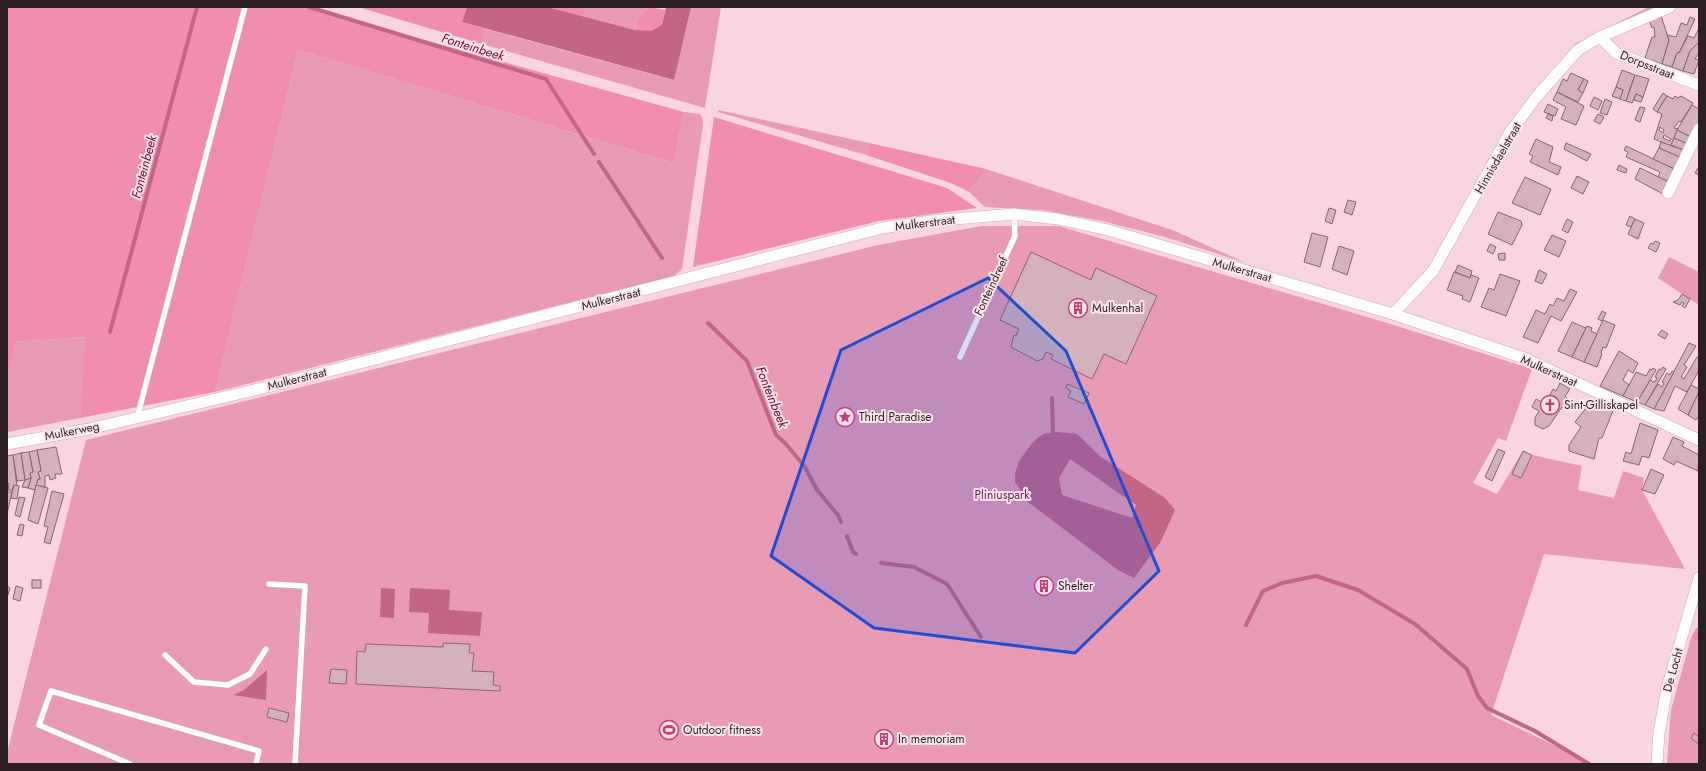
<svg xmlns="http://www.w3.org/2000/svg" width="1706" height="771" font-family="Jost,sans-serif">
<rect width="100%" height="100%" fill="#f8d5df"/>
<g fill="#ea9bb4">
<path d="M587,7H650C639,13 637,19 635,30L583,17Z"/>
<polygon points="691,7 721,7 705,108 482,44 486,29 673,80"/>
<polygon points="1649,7 1660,7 1575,46 1573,45"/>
<polygon points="298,50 674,163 684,112 700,114 703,120 703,125 682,269 674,276 215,392"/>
<polygon points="718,110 869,143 866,155 718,112"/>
<polygon points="986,169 1175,231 1246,263 1165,237 1102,221 1041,210 985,207 969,192"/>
<polygon points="981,226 1059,226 1384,322 1532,369 1506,441 1498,438 1473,483 1497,494 1523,451 1532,455 1582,466 1578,490 1614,498 1623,471 1644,478 1642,490 1685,569 1544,554 1491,715 1593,764 7,764 7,753 86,440 878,245"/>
<polygon points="1669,257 1699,272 1699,305 1658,278"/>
<polygon points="87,337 80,418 7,432 7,367 11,366 13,342"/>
<polygon points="1691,638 1699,642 1699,764 1667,764 1671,710"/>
</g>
<g fill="#f18eaf">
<polygon points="7,7 305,7 684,112 674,163 298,50 215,392 80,418 86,337 14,342 11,367 7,367"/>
<polygon points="358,7 467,7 462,22 486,29 482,44"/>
<polygon points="547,7 587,7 583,17"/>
<path d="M650,7L665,10L662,25L651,32L635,30C637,19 639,13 650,7Z"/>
<polygon points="714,117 947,188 977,208 879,221 693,267"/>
<polygon points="869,143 986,169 969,192 951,183 866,155"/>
<polygon points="1696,628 1699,629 1699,642 1691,638"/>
</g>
<g fill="#c36586" fill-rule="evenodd">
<polygon points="467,7 547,7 635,30 651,31 662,25 666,7 691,7 674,80 462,22"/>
<path d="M1058,432L1077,434L1101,457L1165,498L1175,510L1160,543L1134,578L1118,570L1028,502L1015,482V474L1019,461L1033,442L1043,434ZM1070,459L1136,505L1132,518L1062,495L1059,478Z"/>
<polygon points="381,588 395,589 394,618 380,617"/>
<polygon points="410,588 450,590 449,610 482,612 480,636 428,633 429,613 409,612"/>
<polygon points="267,670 266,700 233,695 244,690"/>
</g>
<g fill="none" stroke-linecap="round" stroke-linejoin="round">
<g stroke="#c36586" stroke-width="4">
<polyline points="309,7 546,79 594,154"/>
<polyline points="599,162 662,258"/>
<polyline points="708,323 747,361 776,435 785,443 805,467 817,490 838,515 841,522"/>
<polyline points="110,332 197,7"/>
<polyline points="1052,398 1053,433"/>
<polyline points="847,536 853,552 856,554"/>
<polyline points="881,563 914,567 947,584 981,637"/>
<polyline points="1246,625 1263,591 1282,583 1316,576 1358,590 1415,624 1467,669 1478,696 1487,708 1535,731 1589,764"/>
</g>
</g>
<g fill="#d4b2bb" stroke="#856770" fill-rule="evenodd">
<polygon points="1661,16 1669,40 1662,64 1645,58 1652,37 1655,37 1654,27 1652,28 1649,20"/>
<polygon points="1690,17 1695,19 1679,53 1677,53 1672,67 1662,64 1669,40 1667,35 1676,37 1681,23 1687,25"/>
<polygon points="1699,28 1699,42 1690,51 1683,71 1672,67 1677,53 1679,53 1688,36 1694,38"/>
<polygon points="1699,42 1699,52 1695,59 1699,60 1694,74 1683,71 1690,51"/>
<polygon points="1622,70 1635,75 1626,101 1620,99 1623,90 1616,87"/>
<polygon points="1571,73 1584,79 1578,90 1583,93 1578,102 1557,92 1563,79 1567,81"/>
<polygon points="1635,75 1649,79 1643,97 1636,94 1632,103 1626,101"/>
<polygon points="1584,79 1588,81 1583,93 1578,90"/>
<polygon points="1616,87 1623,90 1620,99 1612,96"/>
<polygon points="1557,92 1584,106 1576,125 1561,119 1566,107 1553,100"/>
<polygon points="1663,93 1667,96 1657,112 1653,109"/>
<polygon points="1636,94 1643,97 1641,102 1634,100"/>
<path d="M1667,96L1673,99L1675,96L1678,98L1681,96L1693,103L1681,122L1679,121L1674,128L1678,129L1671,146L1654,139L1662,114L1657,112ZM1660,127L1664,130L1663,133L1659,130ZM1664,135L1671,139L1670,141L1663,138Z"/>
<polygon points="1594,97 1602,101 1598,110 1590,106"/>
<polygon points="1605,99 1612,102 1607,115 1600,113"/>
<polygon points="1548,104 1558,109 1555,116 1544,112"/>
<polygon points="1692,105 1699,109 1699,122 1693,138 1677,130"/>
<polygon points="1640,107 1645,108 1640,122 1635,120"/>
<polygon points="1548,114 1553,116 1552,121 1546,118"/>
<polygon points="1598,114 1604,117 1600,124 1594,121"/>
<polygon points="1677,130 1693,138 1690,145 1674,138"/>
<polygon points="1674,138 1690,145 1686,151 1671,145"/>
<polygon points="1536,139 1553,147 1549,162 1561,167 1558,175 1530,162 1533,156 1529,154"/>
<polygon points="1661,142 1686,151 1683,159 1659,148"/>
<polygon points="1566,143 1591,154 1587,161 1564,149"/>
<polygon points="1626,146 1677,170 1669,182 1658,177 1660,172 1626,157 1628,152 1624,150"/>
<polygon points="1659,148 1682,158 1677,170 1653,159"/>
<polygon points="1619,165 1627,169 1626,173 1617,170"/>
<polygon points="1640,168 1669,182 1663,194 1635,179"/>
<polygon points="1698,168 1699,168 1699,175 1695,173"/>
<polygon points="1577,176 1589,182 1583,194 1571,188"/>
<polygon points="1525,177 1551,189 1540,215 1512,203"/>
<polygon points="1348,200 1356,202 1352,215 1344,212"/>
<polygon points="1329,208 1336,210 1332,224 1325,221"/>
<polygon points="1498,212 1521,221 1522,225 1512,245 1488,234"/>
<polygon points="1630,216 1635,219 1631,227 1626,225"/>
<polygon points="1567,219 1573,222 1568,233 1562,230"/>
<polygon points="1635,219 1644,223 1638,239 1628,234"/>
<polygon points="1312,233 1328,237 1320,267 1304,262"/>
<polygon points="1552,235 1566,241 1559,257 1544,250"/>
<polygon points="1655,241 1660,243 1656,252 1648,248 1651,243 1653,244"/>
<polygon points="1490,244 1496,247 1493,254 1487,251"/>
<polygon points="1339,246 1354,251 1347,275 1332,269"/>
<polygon points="1031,252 1091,280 1096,268 1157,296 1126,364 1104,354 1092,379 1051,359 1053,355 1046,352 1043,359 1037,361 1011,347 1014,335 1016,336 1019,329 1000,320"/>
<polygon points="1505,253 1505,260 1499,260 1498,254"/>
<polygon points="1458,265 1472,271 1470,278 1455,272"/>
<polygon points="1539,270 1547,274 1542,284 1535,281"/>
<polygon points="1454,272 1470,278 1471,275 1479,278 1470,302 1462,299 1463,296 1447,290"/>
<polygon points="1500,274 1520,281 1506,316 1481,307 1489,288 1494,290"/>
<polygon points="1570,289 1577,292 1561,321 1551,316 1538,343 1523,337 1536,310 1545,314 1550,304 1553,306 1557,298 1564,301"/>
<polygon points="1682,294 1690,299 1685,308 1682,306 1684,303 1682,302 1680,305 1673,302 1678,300"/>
<polygon points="1602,311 1606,313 1602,321 1598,319"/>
<polygon points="1603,320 1615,325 1606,348 1603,347 1601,353 1602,354 1597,367 1584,362"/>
<polygon points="1572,322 1586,328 1572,357 1558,351"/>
<polygon points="1587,326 1592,328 1591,331 1597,334 1584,362 1572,357"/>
<polygon points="1662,330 1668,334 1665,339 1658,335"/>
<polygon points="1689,343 1696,346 1684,365 1687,367 1681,377 1684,379 1697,357 1699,356 1699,370 1687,392 1675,386 1664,411 1654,409"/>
<polygon points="1619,351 1638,363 1633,373 1628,370 1623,380 1629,385 1623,396 1600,386"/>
<polygon points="1663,367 1666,369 1645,405 1637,402 1650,380 1655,382 1657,378 1655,377 1659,369 1661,370"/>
<polygon points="1653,368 1656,370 1637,402 1623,396 1636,372 1646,376 1650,369 1652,370"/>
<polygon points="1672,371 1674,372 1654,409 1645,405 1658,384 1662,387 1664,383 1662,382 1667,373 1670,375"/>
<polygon points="1560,383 1570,389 1565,396 1567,398 1565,400 1569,402 1565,409 1562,407 1549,426 1543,429 1535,425 1535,418 1539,411 1532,407 1536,399 1545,404 1553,389 1556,391"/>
<polygon points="1067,384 1089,393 1084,404 1068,397 1071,391 1066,388"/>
<polygon points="1691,385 1699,389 1699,392 1688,415 1678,409"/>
<polygon points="1699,392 1699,416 1696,420 1688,415"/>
<polygon points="1593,399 1614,408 1602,438 1599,438 1594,459 1569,451 1569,445 1581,427 1575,422"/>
<polygon points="1640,423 1658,430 1649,458 1642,456 1639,465 1623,461 1626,452 1631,454"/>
<polygon points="1673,437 1684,442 1682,446 1699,455 1698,471 1676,461 1674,465 1663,459"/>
<polygon points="56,447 62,474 55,474 56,478 50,480 49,475 45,476 45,487 36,485 38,479 40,479 38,472 41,471 37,450"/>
<polygon points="1498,449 1505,452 1492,481 1485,477"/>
<polygon points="37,450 41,471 38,472 40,479 38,479 35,490 28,488 31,478 30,473 33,472 29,452"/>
<polygon points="1523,451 1532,455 1521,478 1512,474"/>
<polygon points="29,452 33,472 30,473 31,478 25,480 21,453"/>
<polygon points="21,453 25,480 17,481 13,455"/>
<polygon points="13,455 17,486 14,485 12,490 8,490 9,484 7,482 7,456"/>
<polygon points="1651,469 1664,475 1655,494 1642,490"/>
<polygon points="31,478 28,488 22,487 25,480"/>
<polygon points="14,485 19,486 17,499 11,498"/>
<polygon points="36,485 48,488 38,524 28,520"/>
<polygon points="52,491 64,494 50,544 44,542 48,527 44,526"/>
<polygon points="7,492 12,492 7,514"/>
<polygon points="19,497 25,498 20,517 15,515"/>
<polygon points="20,524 24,525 22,536 17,535"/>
<rect x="32" y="580" width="9" height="8"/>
<circle cx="1044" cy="586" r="3.5"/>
<polygon points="7,586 10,588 7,598"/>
<polygon points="16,586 23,588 20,601 13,599"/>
<polygon points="443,643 470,644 469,653 474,653 472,671 494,672 493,685 500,686 500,691 356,684 357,651 365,652 366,644 443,647"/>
<polygon points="331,669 347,670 346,684 329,683"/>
<polygon points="269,708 289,713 287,722 267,717"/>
<polygon points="1694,733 1699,737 1699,744 1691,738"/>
<rect x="880" y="735" width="7" height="8"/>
</g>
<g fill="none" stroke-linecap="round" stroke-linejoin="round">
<defs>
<g id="service">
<polyline points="960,357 1015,236 1014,214"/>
<polyline points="137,418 245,7"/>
<polyline points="269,584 305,586 295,764"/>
<polyline points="165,655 194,682 228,685 250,674 266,649"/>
<polyline points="130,764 39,725 51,691 259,751 256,764"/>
</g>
<g id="minor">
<polyline points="1600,37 1616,53 1699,85"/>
<polyline points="1668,193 1699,129"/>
<polyline points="1393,314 1433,271 1511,131 1538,95 1578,50 1600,37 1670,7"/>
<polyline points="7,444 89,429 271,386 882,228 931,221 1014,214 1058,219 1108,230 1393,314 1524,358 1699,440"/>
<polyline points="1657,764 1659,733 1667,688 1699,578"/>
</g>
</defs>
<use href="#service" stroke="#ccaab4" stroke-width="6"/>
<use href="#minor" stroke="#ccaab4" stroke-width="12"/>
<use href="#service" stroke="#fff" stroke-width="5.5"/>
<use href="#minor" stroke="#fff" stroke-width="11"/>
</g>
<path fill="#1d4ed8" fill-opacity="0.2" stroke="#1d4ed8" stroke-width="3" stroke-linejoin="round" d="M988,278L1066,351L1159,571L1075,653L874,628L771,556L841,350Z"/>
<defs>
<symbol id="building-ring" viewBox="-11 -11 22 22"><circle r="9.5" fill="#fce6ec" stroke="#c83e77" stroke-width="1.5"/><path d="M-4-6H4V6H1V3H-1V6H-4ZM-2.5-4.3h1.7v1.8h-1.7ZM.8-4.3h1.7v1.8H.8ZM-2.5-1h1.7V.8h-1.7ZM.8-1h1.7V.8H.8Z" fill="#c83e77"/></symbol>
<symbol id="church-ring" viewBox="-11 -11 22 22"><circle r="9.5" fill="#fce6ec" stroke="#c83e77" stroke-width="1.5"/><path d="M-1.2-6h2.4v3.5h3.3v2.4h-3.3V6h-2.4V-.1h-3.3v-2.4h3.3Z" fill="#c83e77"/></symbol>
<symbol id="sight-ring" viewBox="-11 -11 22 22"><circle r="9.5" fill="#fce6ec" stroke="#c83e77" stroke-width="1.5"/><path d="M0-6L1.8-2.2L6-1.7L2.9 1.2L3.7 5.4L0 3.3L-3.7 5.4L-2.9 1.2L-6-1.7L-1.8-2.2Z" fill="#c83e77"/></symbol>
<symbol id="stadium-ring" viewBox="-11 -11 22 22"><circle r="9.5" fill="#fce6ec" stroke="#c83e77" stroke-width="1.5"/><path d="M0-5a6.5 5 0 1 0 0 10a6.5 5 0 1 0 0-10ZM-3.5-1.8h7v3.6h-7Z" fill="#c83e77"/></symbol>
</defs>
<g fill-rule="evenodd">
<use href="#building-ring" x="1067" y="297" width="22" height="22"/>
<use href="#church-ring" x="1539" y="394" width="22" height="22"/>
<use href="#sight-ring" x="834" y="406" width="22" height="22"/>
<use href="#building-ring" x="1033" y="575" width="22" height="22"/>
<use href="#stadium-ring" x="658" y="719" width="22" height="22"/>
<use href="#building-ring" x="873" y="728" width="22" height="22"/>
</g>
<g text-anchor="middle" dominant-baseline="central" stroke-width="4" stroke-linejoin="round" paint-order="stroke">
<g font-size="12" fill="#2c1f23" stroke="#fce6ec">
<text transform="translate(1647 65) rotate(22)">Dorpsstraat</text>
<text transform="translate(1498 158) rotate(-60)">Hinnisdaelstraat</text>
<text transform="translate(925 223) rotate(-7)">Mulkerstraat</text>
<text transform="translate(1242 270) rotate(16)">Mulkerstraat</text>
<text transform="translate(991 286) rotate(-65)">Fonteindreef</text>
<text transform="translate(611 299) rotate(-14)">Mulkerstraat</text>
<text transform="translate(1549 371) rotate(24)">Mulkerstraat</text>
<text transform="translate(297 379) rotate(-14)">Mulkerstraat</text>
<text transform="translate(72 431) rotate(-11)">Mulkerweg</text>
<text transform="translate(1673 670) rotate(-74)">De Locht</text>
</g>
<g font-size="12" fill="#2c1f23" stroke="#fce6ec" text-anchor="start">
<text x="1092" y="308">Mulkenhal</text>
<text x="1564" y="405">Sint-Gilliskapel</text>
<text x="859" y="417">Third Paradise</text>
<text x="1058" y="586">Shelter</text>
<text x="683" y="730">Outdoor fitness</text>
<text x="898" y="739">In memoriam</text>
</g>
<g font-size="12" fill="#6d163c" stroke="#fce6ec">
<text x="1002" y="495">Pliniuspark</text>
</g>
<g font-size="13" font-style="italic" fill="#7b003f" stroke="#fce6ec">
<text transform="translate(473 47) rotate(17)">Fonteinbeek</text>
<text transform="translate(144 167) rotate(-75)">Fonteinbeek</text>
<text transform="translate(772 397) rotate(68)">Fonteinbeek</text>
</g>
</g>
<rect width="1706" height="771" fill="none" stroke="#2c1f23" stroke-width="16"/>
</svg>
